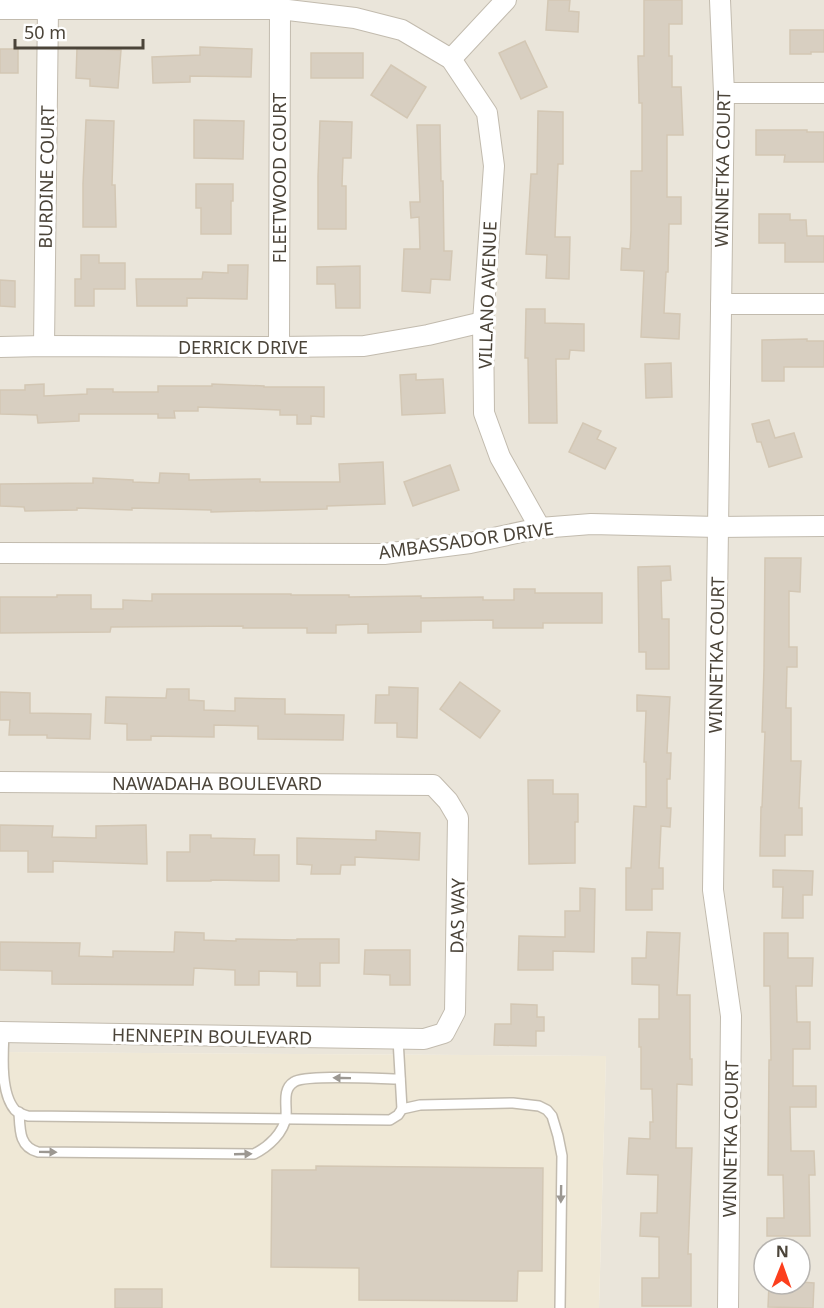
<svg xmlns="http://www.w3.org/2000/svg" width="824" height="1308" font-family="'Noto Sans',sans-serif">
<rect width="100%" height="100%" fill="#f6f3ec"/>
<path fill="#eae5da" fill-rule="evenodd" d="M0,0H824V1308H599L606,1056L0,1052ZM764,1248H800V1284H764Z"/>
<polygon fill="#efe8d6" points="0,1052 606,1056 599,1308 0,1308"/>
<g fill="#d8cfc1" stroke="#d3c7b4" stroke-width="1.5">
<polygon points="548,0 570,0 569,11 579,12 578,32 546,30"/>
<polygon points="644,0 682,0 682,24 669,24 669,56 672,56 672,87 681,87 683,135 667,135 667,197 681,197 681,224 669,224 668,272 666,272 664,313 680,314 679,339 641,337 644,271 621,270 622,248 630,249 631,231 631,171 642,171 642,103 639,103 638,56 644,56"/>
<polygon points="790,30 824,30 824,52 811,52 811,54 790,54"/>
<polygon points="525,41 547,87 521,99 499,53"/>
<polygon points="200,47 252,49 251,77 190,76 190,82 153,83 152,57 200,55"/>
<polygon points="77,48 121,50 118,88 90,86 90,79 76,78"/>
<rect x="0" y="49" width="18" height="24"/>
<rect x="311" y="53" width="52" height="25"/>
<polygon points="391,65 426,87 407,118 371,95"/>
<polygon points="538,111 563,112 563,164 558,164 555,237 570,237 569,279 546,278 547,255 526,254 531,174 537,174"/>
<polygon points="86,120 114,121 112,185 115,185 116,227 83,227 83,184"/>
<polygon points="194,120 244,121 243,159 194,158"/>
<polygon points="320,121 352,122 351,158 343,158 342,186 346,186 346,229 318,229 318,177"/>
<polygon points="417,125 440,125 441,181 443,181 444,251 452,251 450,280 431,279 430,293 402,291 404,249 420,249 419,217 411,218 410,202 420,202"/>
<polygon points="756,130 807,130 807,132 824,132 824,162 784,162 785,155 756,155"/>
<polygon points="196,184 233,184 233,201 231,201 231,234 201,234 201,208 196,208"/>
<polygon points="759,214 790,214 790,220 806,220 807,236 824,236 824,262 785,262 785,243 759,243"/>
<polygon points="81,255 99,255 99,263 125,263 125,289 94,289 94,306 75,306 75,279 81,279"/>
<polygon points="228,265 248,265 247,299 187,298 187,306 137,306 136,279 202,279 203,272 228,273"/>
<polygon points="360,266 360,308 336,308 335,284 317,284 317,267"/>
<polygon points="0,280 15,281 15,307 0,306"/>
<polygon points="526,309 545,309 545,323 584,324 584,351 570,350 569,359 556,359 557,423 529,423 528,358 525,358"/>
<polygon points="807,339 807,341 824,341 824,367 784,367 784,381 762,381 762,340"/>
<polygon points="671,363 672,397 646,398 645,364"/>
<polygon points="416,374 416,380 443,379 445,413 402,415 400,375"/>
<polygon points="44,384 44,396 87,394 87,389 113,389 113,392 158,392 158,386 212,386 212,384 264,386 264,387 324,387 324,417 311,416 311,424 297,424 297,415 280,415 280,410 198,407 198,411 174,411 175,418 158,418 158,414 79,414 79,421 38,423 37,415 0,414 0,390 25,390 25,385"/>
<polygon points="769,420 775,438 794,433 802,457 769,467 761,442 757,442 752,424"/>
<polygon points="583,423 601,431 597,439 616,448 605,469 569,452"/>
<polygon points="383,462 385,504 327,506 327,509 211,512 211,510 132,508 132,510 77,508 77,510 25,511 24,507 0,506 0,484 93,483 93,478 133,480 133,482 159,483 160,473 189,474 189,480 260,479 260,482 340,482 339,464"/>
<polygon points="450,465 459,490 413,506 404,482"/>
<polygon points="765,558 801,558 800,592 789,591 789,647 797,647 797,667 787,667 786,708 791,708 791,761 801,761 799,808 802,808 802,835 785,835 785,856 760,856 761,807 762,807 765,732 762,732 764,668"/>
<polygon points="670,566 671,580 661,581 662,619 669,619 669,669 646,669 646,652 639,652 638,567"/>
<polygon points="514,589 535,589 535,593 602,593 602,623 543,623 543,628 493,628 493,620 421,621 421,632 368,633 368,624 336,625 336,633 307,633 307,628 243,628 243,626 111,627 110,632 0,633 0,597 57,597 57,595 91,595 91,609 123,609 123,600 152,601 152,594 291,594 291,595 349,595 349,597 421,596 421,598 483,597 483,600 514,600"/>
<polygon points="460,682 500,711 480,738 440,709"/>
<polygon points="389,687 418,688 417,738 397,737 397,723 375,723 376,695 389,695"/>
<polygon points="167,689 189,689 189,700 204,701 204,710 235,711 235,698 285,699 285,714 344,715 343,740 258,739 258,726 214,725 214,737 151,736 151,740 127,740 127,724 105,723 106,697 166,698"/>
<polygon points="0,692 30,693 30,713 91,714 90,739 47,738 47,735 9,735 10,720 0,720"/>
<polygon points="637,695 670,697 667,753 671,753 670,779 667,779 667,808 671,808 670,827 661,826 659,868 663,868 663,889 652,889 652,910 626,910 626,868 631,868 634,806 646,807 646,762 644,762 646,711 637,711"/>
<polygon points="528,780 553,780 553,794 578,794 578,822 575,822 575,863 529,864"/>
<polygon points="0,825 53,826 52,837 96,838 96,826 146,825 147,864 53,861 53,872 28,872 28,851 0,851"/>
<polygon points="376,831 420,833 419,860 355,857 355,865 341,865 340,874 311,874 312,865 297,864 297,838 376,840"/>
<polygon points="190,835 211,835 211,838 255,839 254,855 279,855 279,881 211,880 211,881 167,881 167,852 190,852"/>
<polygon points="773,870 813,871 812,895 803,895 803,918 782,918 783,887 773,887"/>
<polygon points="580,888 595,889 594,952 553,951 553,970 518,970 519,936 565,937 565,911 580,911"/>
<polygon points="175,932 204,933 204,940 236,941 236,939 297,940 297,939 339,939 339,963 320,963 320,986 297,986 297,972 259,971 259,985 235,985 235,970 194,968 193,985 52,984 52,971 0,970 0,942 80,943 79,956 113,957 113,951 174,952"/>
<polygon points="647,932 680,933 677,995 690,995 690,1059 692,1059 692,1085 677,1084 676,1148 692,1148 688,1254 691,1254 691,1306 642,1306 642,1278 659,1278 659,1237 640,1236 641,1213 657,1213 658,1175 627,1174 629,1138 650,1139 650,1122 653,1122 652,1089 641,1089 641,1047 639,1047 639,1019 659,1019 659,985 632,984 632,958 646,958"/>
<polygon points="764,933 788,933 788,958 813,958 812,986 796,986 797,1022 810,1022 810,1049 793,1049 793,1086 816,1086 816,1107 790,1107 791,1151 814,1151 815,1175 809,1175 810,1236 767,1236 767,1218 784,1218 783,1175 768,1175 769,1060 771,1060 770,986 764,986"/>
<polygon points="365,950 410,950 410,985 390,985 390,975 364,974"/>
<polygon points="511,1004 537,1005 537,1017 544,1017 544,1031 536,1031 536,1046 494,1045 495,1024 511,1024"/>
<polygon points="316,1166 543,1168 542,1271 518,1271 517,1301 359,1300 359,1268 271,1267 272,1170 316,1170"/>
<polygon points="800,1282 814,1283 813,1308 768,1307 769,1284 800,1284"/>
<rect x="115" y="1289" width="47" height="19"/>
</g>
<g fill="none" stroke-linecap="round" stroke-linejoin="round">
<defs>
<g id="service">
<path d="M4,1032C3,1054 0,1093 15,1110C18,1113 24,1115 28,1116L390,1120L398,1115L402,1109L420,1105L513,1103L539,1106L547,1110L552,1116L558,1136L562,1156L560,1308"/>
<polyline points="398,1039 402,1109"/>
<path d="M19,1112C20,1130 19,1147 38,1152L254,1154C268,1147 284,1133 286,1116C287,1105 282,1089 294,1082C306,1074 382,1079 400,1079"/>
</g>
<g id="minor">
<polyline points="720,0 724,93 713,890 731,1016 728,1308"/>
<polyline points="0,9 280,9 355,18 402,30 451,59 487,113 494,166 483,322 484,413 500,457 540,528"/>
<polyline points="451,59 506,0"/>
<polyline points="724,93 824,93"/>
<polyline points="721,304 824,304"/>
<polyline points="44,346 48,8"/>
<polyline points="0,347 44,346 279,347 364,346 428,335 483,322"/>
<polyline points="279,347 280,9"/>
<polyline points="0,553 384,554 470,543 540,528 591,524 718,527 824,526"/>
<polyline points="0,782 433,785 448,801 458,818 455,1012 444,1033 424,1039 0,1032"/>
</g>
</defs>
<use href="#service" stroke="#c2bbae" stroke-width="12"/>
<use href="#minor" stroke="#c2bbae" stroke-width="22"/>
<use href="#service" stroke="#fff" stroke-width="9"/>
<use href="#minor" stroke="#fff" stroke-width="20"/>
</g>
<defs><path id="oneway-solid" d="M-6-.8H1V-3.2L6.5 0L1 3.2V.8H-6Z" transform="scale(1.5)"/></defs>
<g fill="#9c9892">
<use href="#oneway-solid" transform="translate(342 1078) rotate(-179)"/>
<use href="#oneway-solid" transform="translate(48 1152) rotate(1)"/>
<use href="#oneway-solid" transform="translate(243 1154) rotate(-2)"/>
<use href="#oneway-solid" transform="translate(561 1194) rotate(91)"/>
</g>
<g text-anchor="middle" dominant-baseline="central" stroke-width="6" stroke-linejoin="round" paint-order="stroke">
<g font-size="18" fill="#4b4439" stroke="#fff">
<text transform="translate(722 169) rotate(-89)">WINNETKA COURT</text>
<text transform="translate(46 177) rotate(-89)">BURDINE COURT</text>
<text transform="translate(279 178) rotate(-90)">FLEETWOOD COURT</text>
<text transform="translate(487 295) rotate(-88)">VILLANO AVENUE</text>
<text x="243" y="347">DERRICK DRIVE</text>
<text transform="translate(466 540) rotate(-8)">AMBASSADOR DRIVE</text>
<text transform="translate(716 655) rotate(-89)">WINNETKA COURT</text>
<text x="217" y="783">NAWADAHA BOULEVARD</text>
<text transform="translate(457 916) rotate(-89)">DAS WAY</text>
<text transform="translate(212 1036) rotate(1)">HENNEPIN BOULEVARD</text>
<text transform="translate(730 1139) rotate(-89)">WINNETKA COURT</text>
</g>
</g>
<g transform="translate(782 1266) rotate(1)"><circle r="28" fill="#ffffff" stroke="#b7b4b0" stroke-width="1.5"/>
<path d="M0-4.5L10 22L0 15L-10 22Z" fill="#fc3f1d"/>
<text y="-9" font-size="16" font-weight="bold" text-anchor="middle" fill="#4b4439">N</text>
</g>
<path d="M15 39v9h128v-9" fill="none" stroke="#4b4439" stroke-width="3"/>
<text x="24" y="39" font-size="18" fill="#4b4439" stroke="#ffffff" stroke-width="4.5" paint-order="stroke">50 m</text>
</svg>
